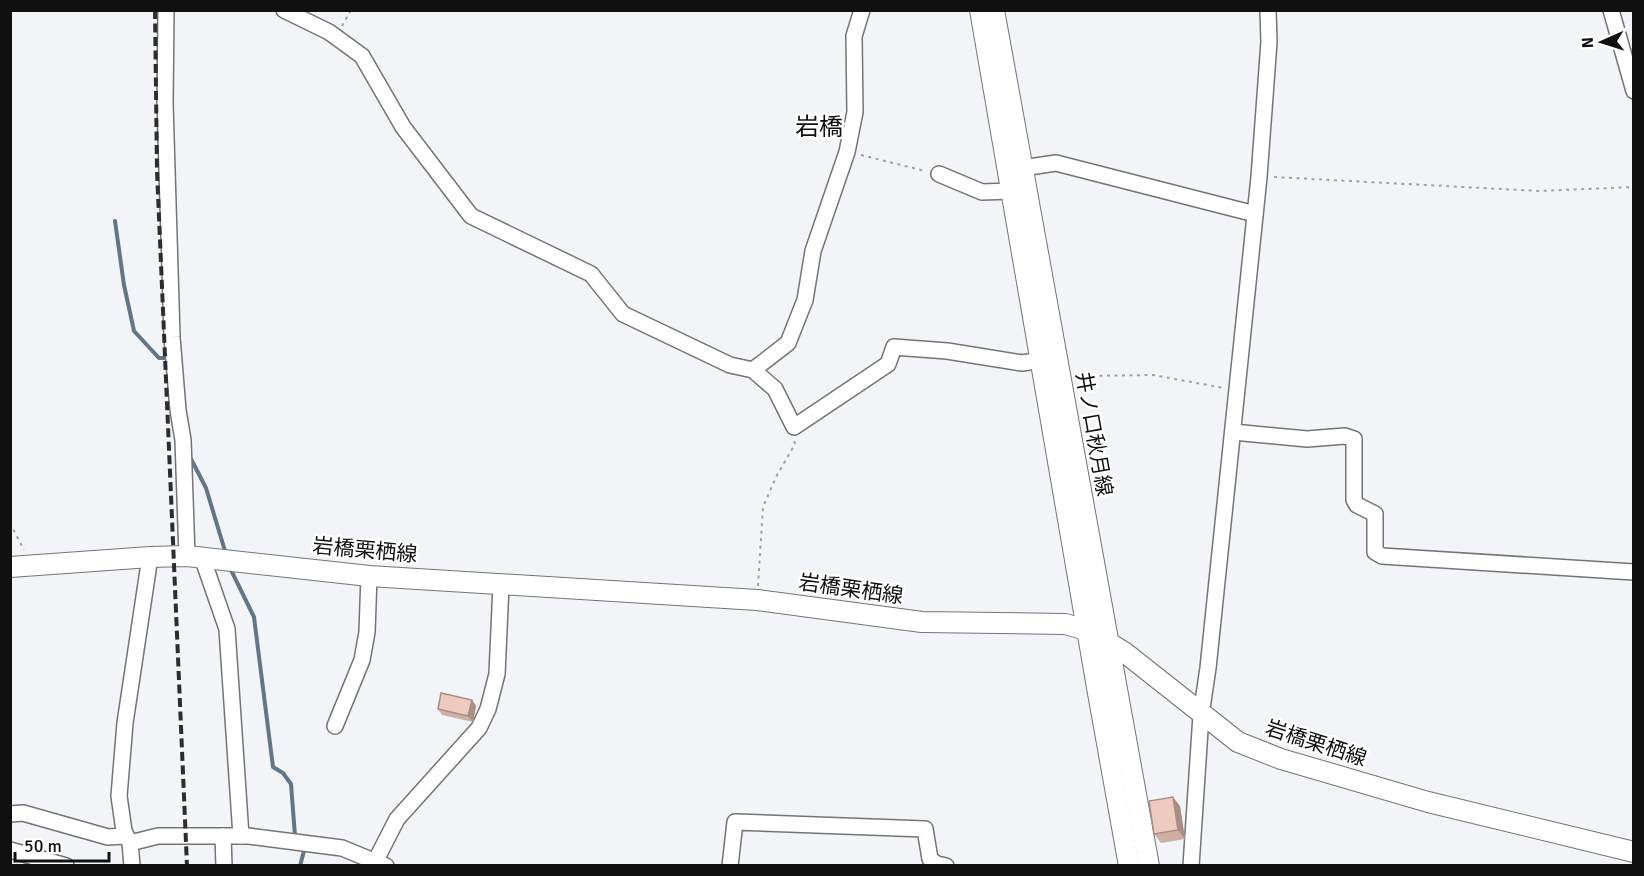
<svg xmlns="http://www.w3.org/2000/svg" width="1644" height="876" font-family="Signika,'Noto Sans JP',sans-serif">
<rect width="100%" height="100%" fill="#f3f4f7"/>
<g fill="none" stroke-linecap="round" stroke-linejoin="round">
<g stroke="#637685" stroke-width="4">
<polyline points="115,221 124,285 134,331 159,358 169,358"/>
<polyline points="189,455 206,488 225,551"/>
<polyline points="231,570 254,617 273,767 283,773 291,784 295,836 298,837"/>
<polyline points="300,866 305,847"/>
</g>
<defs>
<g id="minor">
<polyline points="166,10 165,103 172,337 178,410 183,440 187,556"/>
<polyline points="284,10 329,32 362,56 403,127 471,216 591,274 623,314 730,365 753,370 775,389 794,427 888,364 894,347 947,351 1022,363 1050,359"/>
<polyline points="1611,10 1634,91"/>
<polyline points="1022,168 1056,163 1255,214"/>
<polyline points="939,174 982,192 1012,191"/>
<polyline points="753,370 788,343 805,300 813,251 847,152 855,112 854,36 862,10"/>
<polyline points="1233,432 1307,439 1345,436 1354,439 1354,500 1357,505 1375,514 1375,552 1382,556 1634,572"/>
<polyline points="202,557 227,629 241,836"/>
<polyline points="335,726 362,660 367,632 369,576"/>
<polyline points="10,814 23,813 108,837 125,836"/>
<polyline points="223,836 224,866"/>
<polyline points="130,843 158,836 248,836 342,848 386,866"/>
<polyline points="10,850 66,866"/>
<polyline points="375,862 397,819 479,728 488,709 497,674 501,585"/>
<polyline points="132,866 130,843 124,831 119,796 125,723 150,557"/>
<polyline points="730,866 735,822 925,829 930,859 937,864 946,866"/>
<polyline points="1191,866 1201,715 1208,668 1259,177 1269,42 1268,10"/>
</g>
<g id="major">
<path d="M980,10C1030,295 1077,581 1129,866"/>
<polyline points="994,10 1149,866"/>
<polyline points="10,567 150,557 187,556 369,576 757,600 922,622 1065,624 1087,630 1124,652 1238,742 1281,759 1428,802 1634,852"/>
</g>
</defs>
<use href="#minor" stroke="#747477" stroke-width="18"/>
<use href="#major" stroke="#747477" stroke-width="22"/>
<g stroke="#a0a1a3" stroke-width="2" stroke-dasharray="3 4.5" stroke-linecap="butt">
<polyline points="342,26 351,10"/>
<polyline points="861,155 925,171"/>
<polyline points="1274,177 1539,191 1634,187"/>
<polyline points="1077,376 1153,375 1224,388"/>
<polyline points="10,523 24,550"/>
<polyline points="758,586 763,507 776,477 795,444 794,440"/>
</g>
<use href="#minor" stroke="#fff" stroke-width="15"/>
<use href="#major" stroke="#fff" stroke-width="20"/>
<polyline stroke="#2d2d2e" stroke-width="4" stroke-dasharray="9 4.5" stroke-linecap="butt" points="155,10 157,171 187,866"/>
</g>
<g fill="#ceafa4">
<polygon points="472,700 476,706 473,722 442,715 438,709"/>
<polygon points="1180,806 1185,839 1161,843 1154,834"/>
</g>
<g fill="#a78e86">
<polygon points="472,700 476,706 473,722 468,716"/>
<polygon points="1173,797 1180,806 1185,839 1178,830"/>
</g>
<g fill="#efcbbf" stroke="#a78e86" stroke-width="1.5">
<polygon points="441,693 472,700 468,716 438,709"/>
<polygon points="1173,797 1178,830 1154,834 1149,801"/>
</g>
<g text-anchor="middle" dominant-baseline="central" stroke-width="5" stroke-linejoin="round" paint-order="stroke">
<g font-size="21" fill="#101011" stroke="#fff">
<text transform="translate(1094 434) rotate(80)">井ノ口秋月線</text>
<text transform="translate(365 550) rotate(5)">岩橋栗栖線</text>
<text transform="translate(851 589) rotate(8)">岩橋栗栖線</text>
<text transform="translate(1316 743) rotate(18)">岩橋栗栖線</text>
</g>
<g font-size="24" fill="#101011" stroke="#fff">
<text x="819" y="127">岩橋</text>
</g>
</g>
<rect width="1644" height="876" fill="none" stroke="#101011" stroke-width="24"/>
<g transform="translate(1602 42) rotate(267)" stroke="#ffffff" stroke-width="4.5" paint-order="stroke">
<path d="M0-4.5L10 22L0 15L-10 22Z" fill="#101011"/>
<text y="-9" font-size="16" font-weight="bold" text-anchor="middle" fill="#101011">N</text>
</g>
<path d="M15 852v9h94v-9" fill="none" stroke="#101011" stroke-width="3"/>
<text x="24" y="852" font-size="18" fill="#101011" stroke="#ffffff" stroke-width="4.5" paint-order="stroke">50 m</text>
</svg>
